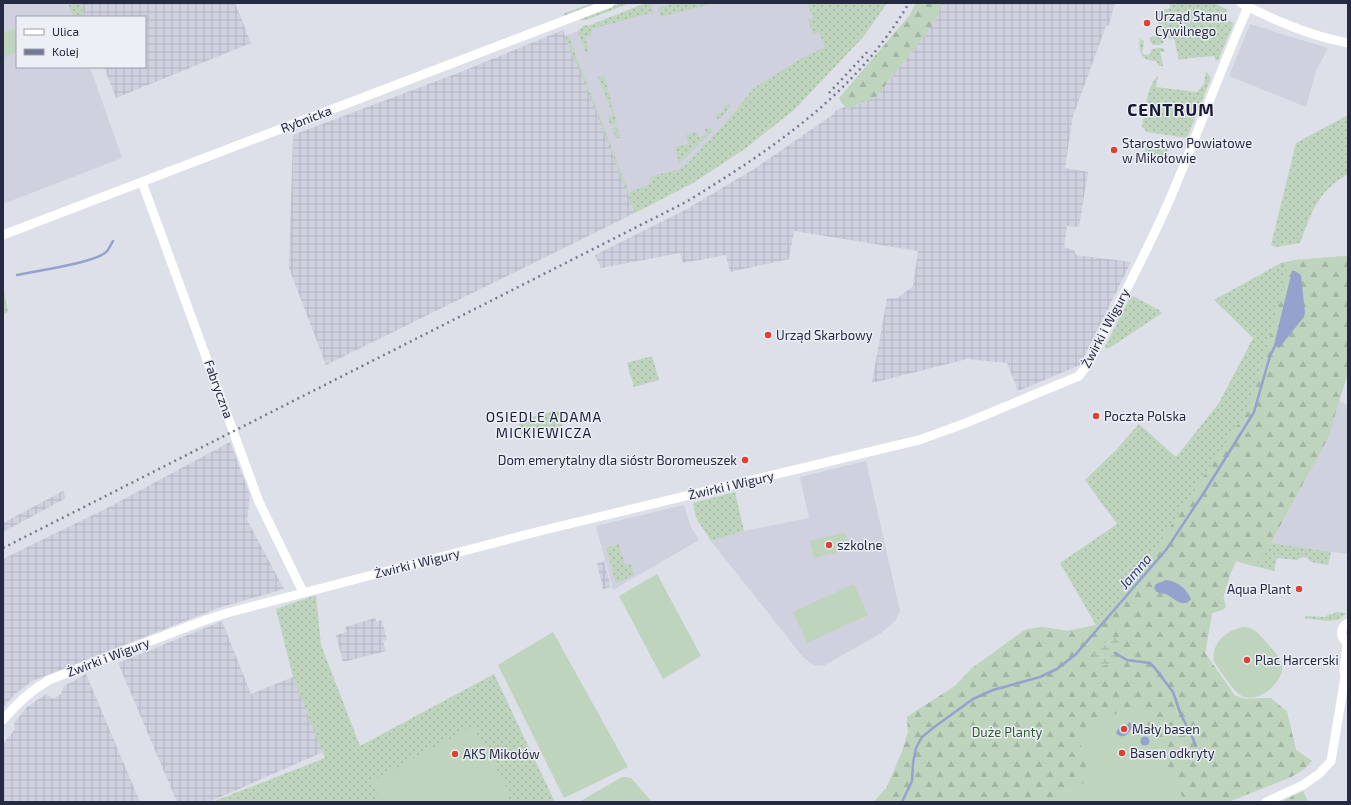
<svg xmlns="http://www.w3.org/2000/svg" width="1351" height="805" font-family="'Exo 2',sans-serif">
<defs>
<pattern id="industrial-grid" width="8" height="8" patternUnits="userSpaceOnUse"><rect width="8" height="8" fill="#cfd1de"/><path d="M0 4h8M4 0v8" fill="none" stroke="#b2b3c0"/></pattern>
<pattern id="grass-dots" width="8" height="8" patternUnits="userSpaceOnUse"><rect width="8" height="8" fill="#bed4bd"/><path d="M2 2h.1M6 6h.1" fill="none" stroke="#a3b6a4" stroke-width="1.8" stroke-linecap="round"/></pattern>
<pattern id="forest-firs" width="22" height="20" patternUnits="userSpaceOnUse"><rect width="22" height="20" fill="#bed4bd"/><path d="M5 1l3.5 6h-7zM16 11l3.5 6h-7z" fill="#a3b6a4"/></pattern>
<pattern id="wetland-marsh" width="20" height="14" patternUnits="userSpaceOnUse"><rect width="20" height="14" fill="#bed4bd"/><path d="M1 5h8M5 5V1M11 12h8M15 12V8" fill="none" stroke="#a3b6a4"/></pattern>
<pattern id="cemetery-stones" width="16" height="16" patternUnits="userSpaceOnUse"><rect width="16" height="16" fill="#bed4bd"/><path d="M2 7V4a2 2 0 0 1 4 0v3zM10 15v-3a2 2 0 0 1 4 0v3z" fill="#a3b6a4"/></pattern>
</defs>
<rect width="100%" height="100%" fill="#dddfe9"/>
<g fill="#cfd1de">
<polygon points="3,3 68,3 73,17 17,17 17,67 90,67 122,158 3,204"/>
<polygon points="650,3 808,3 826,47 672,185 631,203 565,36"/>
<polygon points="1250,24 1328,48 1316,71 1306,107 1229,76"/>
<polygon points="1339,401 1348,406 1348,554 1271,544 1328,438"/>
<polygon points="866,461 900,611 896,620 880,634 823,666 814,665 803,657 711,541 744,531 809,518 800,477"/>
<polygon points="684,505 690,525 699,540 613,590 596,526"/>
</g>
<g fill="url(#industrial-grid)">
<polygon points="80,3 235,3 251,43 116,98 104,67 145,67 145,17 85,17"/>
<polygon points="941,3 1115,3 1109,25 1106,26 1101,40 1073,116 1065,168 1088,172 1079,227 1067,226 1064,247 1074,250 1076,255 1131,262 1080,365 1018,391 1007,363 967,359 872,383 887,298 898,298 913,286 918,251 794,231 789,259 730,272 726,255 683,263 680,253 601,268 595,255 685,210 754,169 834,114 836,110 845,107 849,108 876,97 927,33 938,15"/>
<polygon points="563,30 576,65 578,64 635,213 326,365 289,268 293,135 458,73"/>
<polygon points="230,442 250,495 247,520 284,589 218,608 32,681 15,694 3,708 3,559 111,506"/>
<polygon points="63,491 66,498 3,532 3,523"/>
<polygon points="604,561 611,587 603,589 597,563"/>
<polygon points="375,618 376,622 382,620 387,640 383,641 386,651 343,662 336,635 346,632 345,627"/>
<polygon points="222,621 251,694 293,677 323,752 209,802 177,802 118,663"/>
<polygon points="86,674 140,802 3,802 3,744 15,729 14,723 27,707 46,694 53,699 61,694 64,686"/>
</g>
<g fill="url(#grass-dots)">
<polygon points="68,3 80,3 85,17 73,17"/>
<polygon points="592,3 597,3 565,16 563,14"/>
<polygon points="621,3 630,3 586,20 579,20 584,17"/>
<polygon points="646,3 651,3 653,13 651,14 650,12 648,13 648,14 591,29 592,35 585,37 589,52 586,53 578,33 579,29 582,28 582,26 590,25"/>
<polygon points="675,3 715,3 660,17 658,8"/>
<polygon points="807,3 887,3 864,36 795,109 746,148 693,183 635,213 578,65 576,65 565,36 568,35 629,193 651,183 650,179 653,176 680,169 686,165 722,127 754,88 797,61 825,47 819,32 813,34 808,20 813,18"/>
<path d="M1167,3H1215L1227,10L1226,13L1228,21L1234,23L1218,60L1216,61L1214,56L1190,58L1179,60L1174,38L1169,39C1166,32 1161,29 1154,31L1155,27L1159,25L1154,13L1164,9H1169L1171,6Z"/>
<polygon points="1157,34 1163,36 1164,42 1160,45 1153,45 1150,41 1150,38"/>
<path d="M1140,39L1144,41L1142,54L1150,55L1151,50C1155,48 1162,47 1165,50V51L1160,52L1163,66H1159L1156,61C1153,61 1148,60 1146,59C1140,56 1138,44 1140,39Z"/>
<path d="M1206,71L1211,78L1187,138L1147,132L1142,127C1145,110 1146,89 1158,75L1156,87L1197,92L1204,84Z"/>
<polygon points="604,76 617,123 611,125 607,117 613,115 598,77"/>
<polygon points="729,104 730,106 721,118 717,119 715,114 724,111 723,106"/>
<path d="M1348,115V174C1318,191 1312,211 1300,243L1276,247L1271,245L1296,143Z"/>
<polygon points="617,127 620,137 616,139 612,128"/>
<polygon points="711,128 712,131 685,158 679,163 675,147 688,144 686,135 696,132 698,137 707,135 705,129"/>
<polygon points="1146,144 1169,147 1164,162 1143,159"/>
<polygon points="1348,256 1348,372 1328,438 1271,543 1331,552 1328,565 1311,562 1307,558 1302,557 1297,560 1277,558 1274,571 1236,561 1231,572 1223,597 1226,607 1222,610 1212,613 1205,653 1235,696 1246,699 1271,698 1287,712 1296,750 1312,761 1304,769 1293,776 1228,802 1185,802 1160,750 1135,705 1046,802 874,802 887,787 902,752 908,732 907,717 955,686 971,669 1025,630 1041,627 1068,631 1096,625 1060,563 1117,524 1085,480 1116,450 1139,424 1176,457 1219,403 1253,338 1214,300 1281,263 1295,260"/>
<polygon points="3,287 8,312 3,314"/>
<polygon points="1131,295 1159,310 1162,313 1111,347 1106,349 1105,347"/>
<polygon points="652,356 659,380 634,387 627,363"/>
<path d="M556,411L560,412C572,428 553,431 542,434L538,430L523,435L521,434L519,423L522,419Z"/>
<polygon points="735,492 744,531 711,541 696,518 693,503"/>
<polygon points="619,544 625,565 631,564 634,575 616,583 606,548"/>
<polygon points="316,595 321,645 360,746 494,674 555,802 212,802 325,758 293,677 276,609"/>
<path d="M1337,612L1346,613C1338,626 1316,619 1304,618L1306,616L1325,617L1329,614H1333Z"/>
</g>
<g fill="url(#forest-firs)">
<polygon points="916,3 941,3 938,15 927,33 876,97 849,108 845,107 839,98 909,16"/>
<polygon points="1348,256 1348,372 1328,438 1262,559 1253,566 1236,561 1231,572 1223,597 1226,607 1222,610 1212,613 1205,653 1235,696 1246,699 1271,698 1287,712 1296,750 1312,761 1304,769 1293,776 1228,802 1185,802 1160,750 1135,705 1078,732 1090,780 1046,802 874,802 887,787 902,752 908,732 907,717 955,686 971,669 1025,630 1041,627 1068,631 1096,625 1119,599 1141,562 1160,542 1247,411 1267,350 1287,271 1281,263 1295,260"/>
</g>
<polygon fill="url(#wetland-marsh)" points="1111,637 1117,638 1122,649 1115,653 1116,660 1112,664 1102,666 1092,659 1094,652"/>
<polygon fill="url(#cemetery-stones)" points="1303,791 1308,802 1281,802"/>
<g fill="#bed4bd">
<polygon points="17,28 17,52 3,58 3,33"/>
<polygon points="845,532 849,549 814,558 810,541"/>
<polygon points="657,574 701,656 663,679 619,596"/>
<polygon points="854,584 868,615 807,643 793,612"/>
<path d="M1244,627C1255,628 1259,634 1266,642C1271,648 1280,656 1282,665C1285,683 1255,707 1239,694C1232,689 1220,670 1214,662C1211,643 1226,630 1244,627Z"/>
<polygon points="553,632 628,767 564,798 498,665"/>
<polygon points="1135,705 1160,750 1185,802 1046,802 1090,780 1077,732"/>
<polygon points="473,726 511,796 500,802 382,802 371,782"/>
<polygon points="622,777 626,777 631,778 652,802 579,802"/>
</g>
<g fill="#94a2cd">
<polygon points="1292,271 1295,271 1301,275 1305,313 1304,317 1279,348 1274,345"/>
<path d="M1166,580C1177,581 1187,589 1191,599C1184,609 1175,599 1168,595C1162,592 1157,595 1154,588L1156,584Z"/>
<path d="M1130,722L1132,727C1129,733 1125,739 1118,735L1116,733L1118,729L1121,727H1124Z"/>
<circle cx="1145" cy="741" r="4.5"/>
</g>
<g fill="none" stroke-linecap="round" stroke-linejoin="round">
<g stroke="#94a2cd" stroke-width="2.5">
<path d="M17,275C34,271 97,263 107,251C109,249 111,244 113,241"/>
<polyline points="1115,653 1127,660 1150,663 1154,667 1173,692 1181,715 1191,734 1196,746"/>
<polyline points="902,802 912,781 913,763 916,748 922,737 933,728 973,699 993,690 1040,677 1057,669 1076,654 1166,550 1205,491 1254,412 1270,356 1276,344"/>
</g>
<g stroke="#fff" stroke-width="9">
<path d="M1241,3C1275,21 1310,36 1348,43"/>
<polyline points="142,182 259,502 303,592"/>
<polyline points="3,235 610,3"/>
<path d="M1348,623C1339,628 1340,638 1348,643"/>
<path d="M3,720C16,704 30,691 49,680L200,622L227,613L540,531L919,440L966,423L1079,376L1090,361L1098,345C1124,293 1153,241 1175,187C1200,127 1222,66 1248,7"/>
<polyline points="1266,802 1303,785 1319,774 1331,761 1345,677 1344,670 1347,643"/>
</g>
<g stroke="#757a94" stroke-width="2.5" stroke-dasharray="2 4" stroke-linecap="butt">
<polyline points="829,93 870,49"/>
<path d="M3,548L686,202C774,148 855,94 909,3"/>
</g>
</g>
<g fill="#dc4134" stroke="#edeff6" stroke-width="1.5">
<circle cx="1147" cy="23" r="4"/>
<circle cx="1114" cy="150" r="4"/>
<circle cx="768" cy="335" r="4"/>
<circle cx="1096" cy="416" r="4"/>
<circle cx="745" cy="460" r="4"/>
<circle cx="829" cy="545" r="4"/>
<circle cx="1299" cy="589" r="4"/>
<circle cx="1247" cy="660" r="4"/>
<circle cx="1124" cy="729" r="4"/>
<circle cx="1122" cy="753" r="4"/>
<circle cx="455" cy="754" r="4"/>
</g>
<g text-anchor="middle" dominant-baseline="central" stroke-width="3" stroke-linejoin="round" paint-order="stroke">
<g font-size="13" fill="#252941" stroke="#edeff6" text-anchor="start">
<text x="1155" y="16">Urząd Stanu<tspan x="1155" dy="15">Cywilnego</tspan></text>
<text x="1122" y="143">Starostwo Powiatowe<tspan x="1122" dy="15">w Mikołowie</tspan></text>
<text x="776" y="335">Urząd Skarbowy</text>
<text x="1104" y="416">Poczta Polska</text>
<text x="737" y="460" text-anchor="end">Dom emerytalny dla sióstr Boromeuszek</text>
<text x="837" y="545">szkolne</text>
<text x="1291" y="589" text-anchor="end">Aqua Plant</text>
<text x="1255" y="660">Plac Harcerski</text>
<text x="1132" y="729">Mały basen</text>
<text x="1130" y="753">Basen odkryty</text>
<text x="463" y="754">AKS Mikołów</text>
</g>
<g font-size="13" fill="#252941" stroke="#edeff6">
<text transform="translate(306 119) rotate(-21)">Rybnicka</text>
<text transform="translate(1105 328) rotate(-62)">Żwirki i Wigury</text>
<text transform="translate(219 389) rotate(70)">Fabryczna</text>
<text transform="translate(731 485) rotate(-13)">Żwirki i Wigury</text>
<text transform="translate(417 563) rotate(-14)">Żwirki i Wigury</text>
<text transform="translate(108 657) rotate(-21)">Żwirki i Wigury</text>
</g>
<g font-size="13" fill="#315e33" stroke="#edeff6">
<text x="1007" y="732">Duże Planty</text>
</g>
<g font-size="14" letter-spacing="1" fill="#171a32" stroke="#edeff6">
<text x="544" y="416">OSIEDLE ADAMA<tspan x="544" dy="16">MICKIEWICZA</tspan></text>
</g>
<g font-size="14" font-style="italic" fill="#2b3c79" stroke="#edeff6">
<text transform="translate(1135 571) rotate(-49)">Jamna</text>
</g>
<g font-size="17" font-weight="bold" letter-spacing="1" fill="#171a32" stroke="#edeff6">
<text x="1171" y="109">CENTRUM</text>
</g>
</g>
<rect width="1351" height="805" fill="none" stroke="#252941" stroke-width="8"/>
<rect x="16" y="16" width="130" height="52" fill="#edeff6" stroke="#9da0ae"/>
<rect x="24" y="29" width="20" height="6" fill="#ffffff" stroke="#9da0ae"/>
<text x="52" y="36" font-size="12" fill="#252941">Ulica</text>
<rect x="24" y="49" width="20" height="6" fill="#757a94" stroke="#9da0ae"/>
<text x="52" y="56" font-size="12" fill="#252941">Kolej</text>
</svg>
